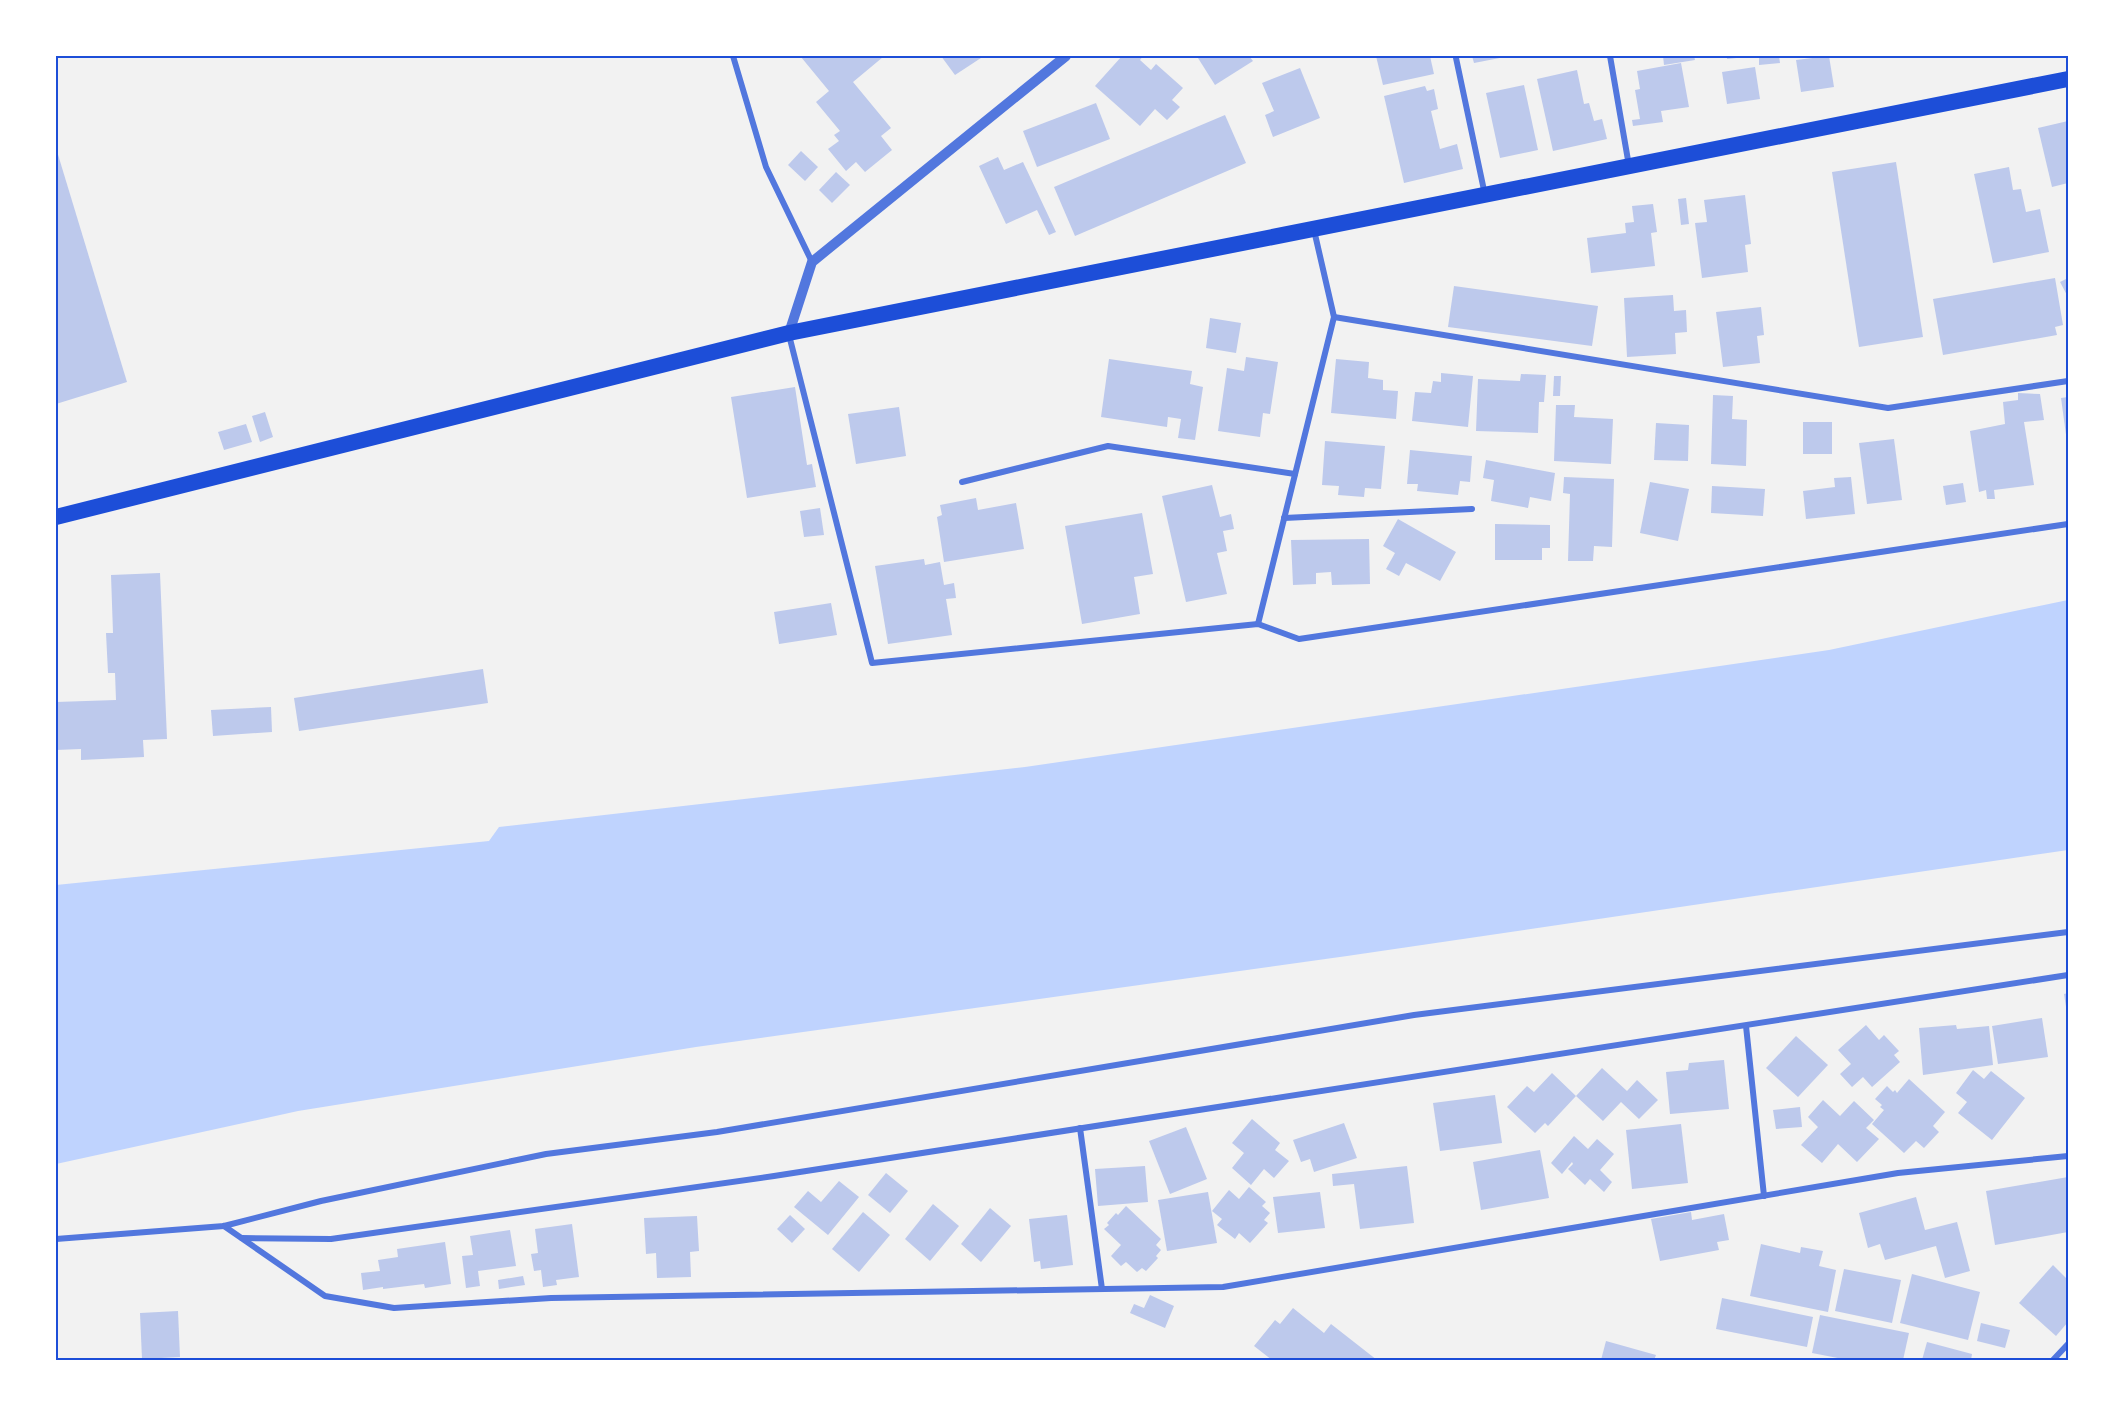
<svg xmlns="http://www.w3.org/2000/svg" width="2124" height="1416" font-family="Raleway,sans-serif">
<rect width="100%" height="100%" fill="#f2f2f2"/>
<polygon fill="#bfd3fe" points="2068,600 2068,850 1347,956 696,1047 298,1111 56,1164 56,885 489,841 499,827 1025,767 1829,650"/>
<g fill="#bdc9ec">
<polygon points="803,56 882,56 883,57 853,82 891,128 881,136 892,150 865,172 856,162 846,171 828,149 839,141 834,135 840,131 816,102 829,91 801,57"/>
<polygon points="941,56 984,56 955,75"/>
<polygon points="1122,56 1143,56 1140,60 1151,70 1156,64 1183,88 1172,100 1180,107 1167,120 1155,109 1140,126 1095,86"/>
<polygon points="1201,56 1249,56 1253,61 1215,85 1198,58"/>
<polygon points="1376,56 1430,56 1434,74 1383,85"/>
<polygon points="1472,56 1505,56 1505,57 1474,63"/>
<polygon points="1663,56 1694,56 1695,60 1664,65"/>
<polygon points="1727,56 1746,56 1746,57 1727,59"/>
<polygon points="1759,56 1779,56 1780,63 1759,65"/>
<polygon points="1829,56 1834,87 1801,92 1796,60"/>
<polygon points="1681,63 1689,107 1661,111 1663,122 1633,126 1632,120 1640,119 1635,90 1640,89 1637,71"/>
<polygon points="1755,67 1760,99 1727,104 1722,72"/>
<polygon points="1300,68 1320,118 1273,137 1265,115 1274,111 1262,83"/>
<polygon points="1577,70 1584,104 1589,103 1594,121 1602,119 1607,139 1553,151 1537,79"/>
<polygon points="1524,85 1538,150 1500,158 1486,93"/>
<polygon points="1425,86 1427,91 1434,89 1438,109 1431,111 1440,149 1457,144 1463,169 1404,183 1384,96"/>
<polygon points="1096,103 1110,139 1037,167 1023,131"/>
<polygon points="1225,115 1246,163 1075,236 1054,187"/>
<polygon points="2068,121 2068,183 2052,187 2038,128"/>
<polygon points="56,148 127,382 56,404"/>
<polygon points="801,151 818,167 805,181 788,165"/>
<polygon points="998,157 1004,170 1023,162 1056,232 1049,235 1037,210 1006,224 979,166"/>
<polygon points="1896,162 1923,337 1859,347 1832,172"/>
<polygon points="2009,167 2013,190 2021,189 2026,212 2040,209 2049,252 1993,263 1974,174"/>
<polygon points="836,172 850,185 832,203 819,190"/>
<polygon points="1745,195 1751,244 1745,245 1748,272 1702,278 1695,223 1707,222 1704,200"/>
<polygon points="1686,198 1689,224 1681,225 1678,199"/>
<polygon points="1653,204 1657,232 1651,233 1655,266 1591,273 1587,238 1626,233 1625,223 1634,222 1632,206"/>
<polygon points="2055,278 2063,325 2055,327 2057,335 1943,355 1933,299"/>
<polygon points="2068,278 2068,297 2060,282"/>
<polygon points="1454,286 1598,306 1592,346 1448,327"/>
<polygon points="1673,295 1674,311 1686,310 1687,332 1675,333 1676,354 1627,357 1624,298"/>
<polygon points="1761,307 1764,335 1757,336 1760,363 1723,367 1716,312"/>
<polygon points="1210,318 1241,323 1236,353 1206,348"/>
<polygon points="1246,357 1278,362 1270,414 1263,413 1260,437 1218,431 1227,368 1244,371"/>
<polygon points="1109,359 1192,371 1190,384 1203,387 1195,440 1178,438 1181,419 1168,417 1167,427 1101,417"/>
<polygon points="1336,359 1369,362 1368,378 1383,380 1383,390 1398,391 1396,419 1331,413"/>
<polygon points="1441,373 1473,376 1468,427 1412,421 1415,392 1431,393 1433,381 1441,382"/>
<polygon points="1521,374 1546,375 1544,402 1539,402 1538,433 1476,431 1478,379 1520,381"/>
<polygon points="1554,376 1561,376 1560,396 1553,396"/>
<polygon points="795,387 807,465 812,464 816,487 747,498 731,397"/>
<polygon points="2018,393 2040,394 2044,420 2024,422 2034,485 1994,490 1995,499 1987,499 1986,490 1979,492 1970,431 2005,424 2003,402 2018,400"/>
<polygon points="1713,395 1733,396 1732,419 1747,420 1746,466 1711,464"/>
<polygon points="2068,397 2068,442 2067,442 2061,398"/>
<polygon points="1556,405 1575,405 1574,417 1613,419 1611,464 1554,461"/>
<polygon points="899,407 906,456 856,464 848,414"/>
<polygon points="265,412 273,437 260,442 252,416"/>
<rect x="1803" y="422" width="29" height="32"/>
<polygon points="1656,423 1689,425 1688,461 1654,460"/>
<polygon points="246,424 252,442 224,450 218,432"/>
<polygon points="1894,439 1902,500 1867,504 1859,443"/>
<polygon points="1325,441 1385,446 1381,489 1365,488 1364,497 1338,495 1339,486 1322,485"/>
<polygon points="1410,450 1472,456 1470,482 1460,481 1458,495 1417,491 1418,484 1407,484"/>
<polygon points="1486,460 1555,473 1551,501 1530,497 1528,508 1491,501 1494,480 1483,478"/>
<polygon points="1564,477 1614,479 1612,547 1594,546 1593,561 1568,561 1570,494 1563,493"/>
<polygon points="1851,477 1855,514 1806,519 1803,491 1835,487 1834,478"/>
<polygon points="1650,482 1689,489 1678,541 1640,533"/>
<polygon points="1963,483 1966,502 1946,505 1943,486"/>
<polygon points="1212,485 1220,517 1231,514 1234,529 1223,531 1227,551 1217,553 1227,594 1186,602 1162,496"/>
<polygon points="1712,486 1765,489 1763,516 1711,513"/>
<polygon points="976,498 978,510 1016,503 1024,549 944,562 937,517 942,515 940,505"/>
<polygon points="820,508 824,535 804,537 800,511"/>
<polygon points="1142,513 1153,574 1134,577 1140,614 1082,624 1065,526"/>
<polygon points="1398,519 1456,552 1440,581 1406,563 1399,576 1386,569 1395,553 1383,546"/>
<polygon points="1495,524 1550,525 1550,548 1542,548 1542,560 1495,560"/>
<polygon points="1369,539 1370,584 1332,585 1331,572 1316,573 1316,584 1293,585 1291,540"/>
<polygon points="924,559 925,565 940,562 944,585 954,583 956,598 946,599 952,635 888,644 875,566"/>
<polygon points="160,573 167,739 143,740 144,757 81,760 81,749 56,750 56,702 116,700 115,673 108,673 106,633 113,633 111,575"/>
<polygon points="831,603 837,635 779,644 774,612"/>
<polygon points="483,669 488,703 299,731 294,698"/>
<polygon points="271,707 272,732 213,736 211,710"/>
<polygon points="2068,993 2068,1013 2067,1013 2064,994"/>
<polygon points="2042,1018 2048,1057 1998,1064 1992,1026"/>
<polygon points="1866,1025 1879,1040 1884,1035 1899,1051 1894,1055 1900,1062 1872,1087 1863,1077 1852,1087 1840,1074 1851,1064 1838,1050"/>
<polygon points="1956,1025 1957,1029 1989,1026 1993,1065 1923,1075 1919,1028"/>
<polygon points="1796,1036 1828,1065 1798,1097 1766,1068"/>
<polygon points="1724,1060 1729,1109 1670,1114 1666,1072 1688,1070 1689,1063"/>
<polygon points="1602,1068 1627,1091 1637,1080 1658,1100 1639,1119 1621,1102 1603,1121 1576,1096"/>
<polygon points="1973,1070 1984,1079 1991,1071 2025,1098 1992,1140 1958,1113 1967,1102 1956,1093"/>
<polygon points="1552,1073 1576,1096 1548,1126 1545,1123 1535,1133 1507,1107 1527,1086 1534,1092"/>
<polygon points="1909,1079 1945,1112 1933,1126 1939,1132 1924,1148 1916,1141 1904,1153 1872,1124 1884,1110 1880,1107 1882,1105 1875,1099 1887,1086 1893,1092 1895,1090 1897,1093"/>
<polygon points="1495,1095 1502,1143 1440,1151 1433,1103"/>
<polygon points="1823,1100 1840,1116 1854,1101 1874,1120 1866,1128 1879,1139 1857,1162 1838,1144 1822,1163 1801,1145 1818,1127 1808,1117"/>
<polygon points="1800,1107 1802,1127 1776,1129 1773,1110"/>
<polygon points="1252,1119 1280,1143 1275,1150 1289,1161 1274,1178 1264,1169 1251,1185 1232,1168 1244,1153 1232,1143"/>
<polygon points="1344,1123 1357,1158 1314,1172 1310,1159 1301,1162 1293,1140"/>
<polygon points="1681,1124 1688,1183 1632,1189 1626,1130"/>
<polygon points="1186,1127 1207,1179 1170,1194 1149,1141"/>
<polygon points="1574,1136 1588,1149 1597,1139 1614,1154 1600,1170 1612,1182 1604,1192 1590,1179 1585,1185 1568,1169 1573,1164 1572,1162 1562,1174 1551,1163"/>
<polygon points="1540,1150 1549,1198 1481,1210 1473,1162"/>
<polygon points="1145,1166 1148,1202 1098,1206 1095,1169"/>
<polygon points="1407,1166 1414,1223 1360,1229 1354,1184 1333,1186 1332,1174"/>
<polygon points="886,1173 908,1191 890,1213 868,1195"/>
<polygon points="2068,1177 2068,1232 1995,1245 1986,1191"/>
<polygon points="839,1181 859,1197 828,1235 794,1207 808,1191 821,1202"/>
<polygon points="1249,1187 1266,1202 1262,1206 1270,1213 1264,1220 1268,1223 1250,1243 1239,1233 1235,1239 1217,1225 1222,1219 1212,1211 1229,1190 1239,1199"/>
<polygon points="1208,1192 1217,1243 1167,1251 1158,1200"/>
<polygon points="1320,1192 1325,1228 1278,1233 1273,1197"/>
<polygon points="1916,1197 1925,1230 1957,1222 1970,1271 1945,1278 1936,1246 1885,1260 1880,1244 1868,1248 1859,1213"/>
<polygon points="933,1204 959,1226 930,1261 905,1239"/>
<polygon points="1126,1206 1161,1239 1156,1245 1161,1250 1156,1256 1158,1258 1146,1271 1142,1268 1137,1272 1126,1262 1121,1266 1111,1256 1121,1245 1104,1229 1109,1225 1107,1223 1116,1213 1118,1215"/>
<polygon points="990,1208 1011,1226 981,1262 961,1244"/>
<polygon points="863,1212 890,1235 859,1272 832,1249"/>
<polygon points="1691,1212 1692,1220 1724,1214 1729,1240 1717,1242 1719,1250 1660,1261 1651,1219"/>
<polygon points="790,1215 805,1229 792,1243 777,1229"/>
<polygon points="1067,1215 1073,1265 1041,1269 1040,1261 1034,1262 1029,1219"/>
<polygon points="697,1216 699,1251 690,1252 691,1277 657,1278 656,1253 646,1254 644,1218"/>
<polygon points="572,1224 579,1277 556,1280 557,1285 543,1287 541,1270 534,1271 531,1254 538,1253 535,1229"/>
<polygon points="510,1230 516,1266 478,1271 480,1286 466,1288 462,1256 473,1255 470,1236"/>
<polygon points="445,1242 451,1284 425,1288 424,1284 383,1289 383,1287 363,1290 361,1273 380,1271 378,1260 398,1257 397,1249"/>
<polygon points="1761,1244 1800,1253 1801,1247 1823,1251 1819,1266 1836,1270 1828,1312 1750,1296"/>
<polygon points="2053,1265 2068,1280 2068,1322 2056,1336 2019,1303"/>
<polygon points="1844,1269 1901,1280 1892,1323 1835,1311"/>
<polygon points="1912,1274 1980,1292 1968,1340 1900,1323"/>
<polygon points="523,1276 525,1285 499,1289 498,1280"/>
<polygon points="1150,1295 1174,1306 1165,1328 1130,1313 1134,1304 1144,1308"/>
<polygon points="1722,1298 1813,1317 1807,1347 1716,1329"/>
<polygon points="1293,1308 1324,1333 1331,1324 1377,1360 1272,1360 1254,1346 1275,1320 1280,1324"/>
<polygon points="178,1311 180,1357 142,1359 140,1313"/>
<polygon points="1820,1315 1909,1333 1903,1360 1848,1360 1812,1353"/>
<polygon points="1981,1323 2010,1330 2005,1348 1977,1341"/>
<polygon points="1606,1341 1656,1355 1654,1360 1601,1360"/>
<polygon points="1927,1342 1972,1354 1971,1360 1922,1360"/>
</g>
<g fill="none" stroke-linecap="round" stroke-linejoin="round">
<g stroke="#5277de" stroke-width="6">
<polyline points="733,56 766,167 812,262"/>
<polyline points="1610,56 1629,166"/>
<polyline points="1456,58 1485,195"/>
<polyline points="1334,317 1888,408 2068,381"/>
<polyline points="789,335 872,663 1258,624 1299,639 2068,524"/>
<polyline points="962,482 1108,446 1295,474"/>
<polyline points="1284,518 1472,509"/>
<polyline points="1258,624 1334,317 1314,230"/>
<polyline points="1746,1026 1764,1196"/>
<polyline points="1080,1128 1102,1289"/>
<polyline points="224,1226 325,1296 394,1308 551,1298 1223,1287 1898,1173 2068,1156"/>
<polyline points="242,1238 331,1239 774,1176 2068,975"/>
<polyline points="56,1239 224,1226 321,1201 546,1154 717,1132 1414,1015 2068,932"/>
<polyline points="2053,1360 2068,1344"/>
</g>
<polyline stroke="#5277de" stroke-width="10" points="789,333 812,262 1066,56"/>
<polyline stroke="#1d4ed8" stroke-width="16" points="56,517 789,333 2068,79"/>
</g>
<rect width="2124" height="1416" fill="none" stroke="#ffffff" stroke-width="114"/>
<rect x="57" y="57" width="2010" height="1302" fill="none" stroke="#1d4ed8" stroke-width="2"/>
</svg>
